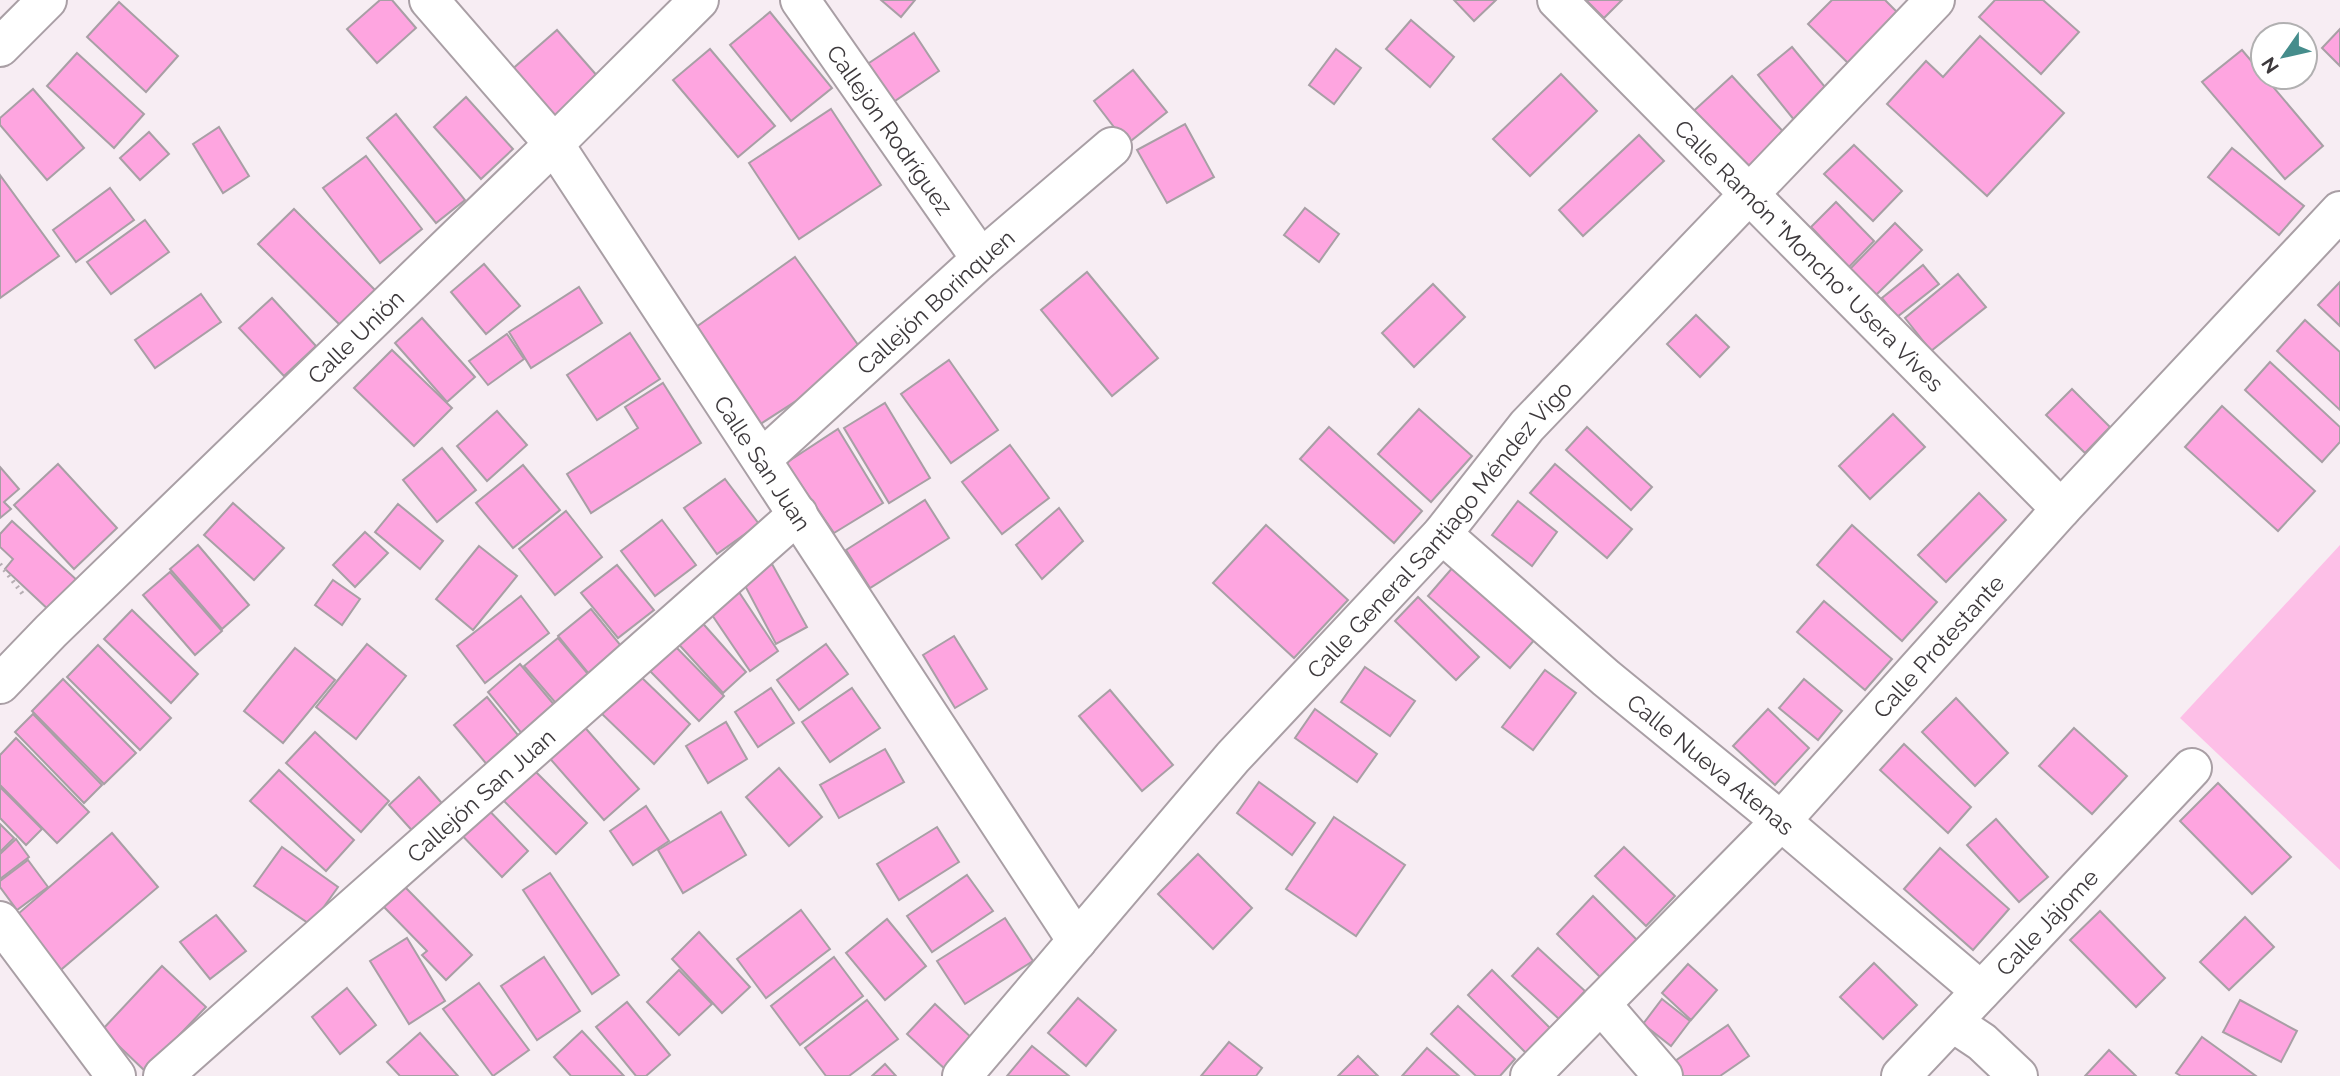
<svg xmlns="http://www.w3.org/2000/svg" width="2340" height="1076" font-family="Raleway,sans-serif">
<rect width="100%" height="100%" fill="#f7edf3"/>
<polygon fill="#fdbfe7" points="2340,545 2340,870 2180,718"/>
<g fill="#fea5e0" stroke="#a89fa5" stroke-width="2">
<polygon points="380,0 392,0 416,28 377,63 347,29"/>
<polygon points="881,0 915,0 901,17"/>
<polygon points="1454,0 1496,0 1474,21"/>
<polygon points="1586,0 1622,0 1604,18"/>
<polygon points="1832,0 1885,0 1897,12 1848,63 1808,24"/>
<polygon points="1995,0 2043,0 2079,32 2041,74 1979,17"/>
<polygon points="119,2 178,56 146,92 87,37"/>
<polygon points="770,12 832,88 791,121 730,45"/>
<polygon points="1411,20 1454,57 1430,87 1386,49"/>
<polygon points="2340,29 2340,66 2322,48"/>
<polygon points="557,30 599,78 551,120 509,72"/>
<polygon points="914,33 939,71 889,105 866,65"/>
<polygon points="1980,36 2064,113 1987,196 1887,104 1926,61 1943,77"/>
<polygon points="1792,47 1830,93 1795,121 1758,75"/>
<polygon points="710,49 775,126 738,157 673,80"/>
<polygon points="1336,49 1361,68 1334,104 1309,85"/>
<polygon points="2242,50 2323,146 2285,179 2202,82"/>
<polygon points="77,53 144,114 114,148 47,86"/>
<polygon points="1133,70 1167,112 1127,144 1094,101"/>
<polygon points="1561,74 1597,111 1530,176 1493,139"/>
<polygon points="1732,76 1789,138 1744,180 1687,117"/>
<polygon points="33,89 84,148 47,180 0,125 0,118"/>
<polygon points="466,97 513,149 481,179 434,127"/>
<polygon points="831,109 881,185 799,239 749,163"/>
<polygon points="396,114 465,200 436,223 367,138"/>
<polygon points="1185,124 1214,177 1167,203 1137,150"/>
<polygon points="219,127 249,176 223,193 193,144"/>
<polygon points="149,132 169,154 140,180 120,158"/>
<polygon points="1639,135 1664,161 1583,236 1559,210"/>
<polygon points="1854,145 1902,191 1873,221 1824,174"/>
<polygon points="2232,148 2304,206 2279,235 2208,177"/>
<polygon points="366,156 422,229 380,263 323,188"/>
<polygon points="0,175 59,256 0,298"/>
<polygon points="110,188 134,220 76,262 53,230"/>
<polygon points="1836,202 1874,241 1849,267 1811,227"/>
<polygon points="1305,208 1339,234 1319,262 1284,235"/>
<polygon points="294,209 376,291 341,326 258,244"/>
<polygon points="145,220 169,252 111,294 87,262"/>
<polygon points="1895,223 1922,250 1876,295 1850,269"/>
<polygon points="795,257 866,356 745,434 682,337"/>
<polygon points="484,264 520,306 486,334 451,292"/>
<polygon points="1923,265 1939,284 1897,317 1882,298"/>
<polygon points="1087,272 1158,358 1112,396 1041,310"/>
<polygon points="1958,274 1986,307 1931,351 1905,318"/>
<polygon points="2340,282 2340,326 2318,305"/>
<polygon points="1433,284 1465,317 1414,367 1382,333"/>
<polygon points="579,287 602,323 531,368 509,332"/>
<polygon points="201,294 221,322 155,368 135,340"/>
<polygon points="272,298 316,346 284,376 239,328"/>
<polygon points="1696,315 1729,347 1700,377 1667,344"/>
<polygon points="422,318 475,377 447,402 395,343"/>
<polygon points="2305,320 2340,352 2340,410 2277,351"/>
<polygon points="630,333 660,379 597,420 567,375"/>
<polygon points="507,334 524,359 488,385 469,361"/>
<polygon points="392,350 452,408 414,446 354,388"/>
<polygon points="949,360 998,430 951,463 901,394"/>
<polygon points="2270,362 2340,427 2340,442 2322,462 2245,390"/>
<polygon points="663,383 701,443 591,513 567,474 638,428 625,407"/>
<polygon points="2072,389 2110,427 2085,453 2046,415"/>
<polygon points="885,403 930,478 889,503 844,428"/>
<polygon points="2222,406 2315,491 2278,531 2185,447"/>
<polygon points="1419,409 1472,456 1431,502 1378,454"/>
<polygon points="497,411 527,445 487,481 457,446"/>
<polygon points="1893,414 1925,447 1870,499 1839,466"/>
<polygon points="1329,427 1422,511 1394,543 1300,459"/>
<polygon points="1587,427 1652,487 1631,510 1566,450"/>
<polygon points="838,429 883,503 834,533 786,463"/>
<polygon points="1010,445 1049,498 1002,534 962,482"/>
<polygon points="442,448 476,490 437,522 403,480"/>
<polygon points="58,464 117,528 74,569 14,505"/>
<polygon points="1555,464 1632,529 1607,558 1530,493"/>
<polygon points="523,465 560,510 513,548 476,503"/>
<polygon points="0,467 19,489 4,502 11,509 0,518"/>
<polygon points="725,479 759,524 717,554 684,508"/>
<polygon points="1979,493 2006,520 1946,582 1918,555"/>
<polygon points="925,500 949,538 870,588 846,550"/>
<polygon points="1518,501 1557,532 1532,566 1492,535"/>
<polygon points="233,503 284,548 254,580 204,535"/>
<polygon points="398,504 443,541 420,569 375,532"/>
<polygon points="1059,508 1083,541 1042,579 1016,545"/>
<polygon points="566,511 602,557 555,595 519,549"/>
<polygon points="662,520 696,565 655,596 621,551"/>
<polygon points="12,521 79,582 51,612 5,569 13,559 0,547 0,534"/>
<polygon points="1266,525 1348,600 1294,658 1213,583"/>
<polygon points="1852,525 1937,602 1902,641 1817,565"/>
<polygon points="365,532 388,553 355,587 333,565"/>
<polygon points="198,545 249,605 222,629 170,569"/>
<polygon points="479,546 517,576 473,630 436,599"/>
<polygon points="772,564 807,627 776,644 742,580"/>
<polygon points="617,565 654,610 618,638 581,593"/>
<polygon points="1454,566 1536,638 1510,668 1428,596"/>
<polygon points="170,572 222,631 195,655 143,595"/>
<polygon points="333,580 360,599 342,625 315,605"/>
<polygon points="737,589 778,651 750,671 708,609"/>
<polygon points="521,596 549,633 485,683 457,646"/>
<polygon points="1418,597 1479,657 1456,680 1395,621"/>
<polygon points="1824,601 1892,659 1865,690 1797,632"/>
<polygon points="591,609 626,652 593,679 558,636"/>
<polygon points="132,610 198,674 171,703 104,639"/>
<polygon points="698,618 746,672 723,693 674,639"/>
<polygon points="954,636 987,689 955,708 923,655"/>
<polygon points="558,638 593,680 560,708 524,666"/>
<polygon points="367,644 406,676 356,739 316,707"/>
<polygon points="673,644 724,696 699,721 648,669"/>
<polygon points="826,644 848,674 799,710 777,680"/>
<polygon points="98,645 171,718 140,750 67,677"/>
<polygon points="295,648 335,680 283,743 244,711"/>
<polygon points="520,664 556,707 523,735 488,692"/>
<polygon points="1365,667 1415,701 1390,736 1341,702"/>
<polygon points="1545,670 1576,693 1533,750 1502,727"/>
<polygon points="638,674 690,724 654,764 601,713"/>
<polygon points="63,679 136,753 104,784 32,711"/>
<polygon points="1804,679 1842,711 1818,740 1779,708"/>
<polygon points="771,688 794,723 758,747 735,712"/>
<polygon points="852,688 880,728 830,762 802,722"/>
<polygon points="1110,690 1173,765 1142,791 1079,716"/>
<polygon points="487,697 522,740 489,767 454,725"/>
<polygon points="1956,698 2008,753 1975,786 1922,732"/>
<polygon points="1315,709 1377,754 1357,782 1295,738"/>
<polygon points="1768,709 1809,748 1775,785 1733,746"/>
<polygon points="33,714 102,785 84,803 15,732"/>
<polygon points="726,722 747,759 708,783 686,746"/>
<polygon points="581,723 639,789 604,820 546,754"/>
<polygon points="2074,728 2127,776 2092,814 2039,766"/>
<polygon points="315,732 389,801 361,832 286,763"/>
<polygon points="16,738 89,812 57,843 0,785 0,755"/>
<polygon points="1904,744 1971,807 1948,833 1880,770"/>
<polygon points="885,749 904,782 839,818 820,785"/>
<polygon points="531,767 587,823 556,854 501,798"/>
<polygon points="779,768 822,817 789,846 746,797"/>
<polygon points="279,770 354,840 326,871 250,801"/>
<polygon points="419,777 447,809 417,836 389,805"/>
<polygon points="1259,782 1315,823 1292,855 1237,813"/>
<polygon points="2218,783 2291,857 2252,894 2180,821"/>
<polygon points="0,787 42,829 26,845 0,818"/>
<polygon points="480,801 528,851 502,877 454,827"/>
<polygon points="646,806 669,841 633,865 610,831"/>
<polygon points="721,812 746,855 683,893 658,850"/>
<polygon points="1334,817 1405,865 1356,936 1286,889"/>
<polygon points="1996,819 2048,877 2019,902 1967,845"/>
<polygon points="0,824 14,838 0,852"/>
<polygon points="937,827 959,862 899,900 877,864"/>
<polygon points="112,833 158,887 56,974 11,920"/>
<polygon points="16,839 29,857 0,879 0,854"/>
<polygon points="282,847 338,887 311,925 254,886"/>
<polygon points="1624,847 1675,896 1646,926 1595,876"/>
<polygon points="1940,848 2009,909 1973,950 1904,889"/>
<polygon points="1198,854 1252,908 1213,949 1158,894"/>
<polygon points="28,860 48,887 17,910 0,887 0,881"/>
<polygon points="550,873 619,975 592,994 523,890"/>
<polygon points="967,875 993,911 932,952 907,916"/>
<polygon points="404,886 472,955 446,980 422,955 427,951 383,906"/>
<polygon points="1593,896 1639,942 1602,979 1557,934"/>
<polygon points="801,910 830,949 766,998 737,959"/>
<polygon points="2100,911 2165,978 2136,1007 2070,940"/>
<polygon points="216,915 246,951 210,979 180,942"/>
<polygon points="2245,917 2274,947 2229,990 2200,962"/>
<polygon points="1005,918 1033,961 965,1004 937,961"/>
<polygon points="887,919 926,966 885,1000 846,953"/>
<polygon points="699,932 750,987 722,1013 672,959"/>
<polygon points="407,938 445,1001 409,1024 370,961"/>
<polygon points="1538,948 1585,991 1559,1019 1512,976"/>
<polygon points="544,957 580,1011 537,1040 501,986"/>
<polygon points="834,957 863,996 800,1045 771,1006"/>
<polygon points="1874,963 1917,1005 1883,1039 1840,997"/>
<polygon points="1688,964 1717,990 1691,1020 1662,993"/>
<polygon points="162,966 206,1007 145,1071 102,1030"/>
<polygon points="679,970 712,1004 679,1035 647,1002"/>
<polygon points="1492,970 1553,1031 1529,1056 1468,995"/>
<polygon points="479,983 529,1050 493,1076 443,1009"/>
<polygon points="347,988 376,1025 340,1054 312,1017"/>
<polygon points="1078,998 1116,1030 1086,1066 1048,1033"/>
<polygon points="1662,999 1690,1021 1671,1046 1643,1024"/>
<polygon points="867,1000 898,1039 849,1076 826,1076 805,1048"/>
<polygon points="2240,1000 2297,1031 2281,1062 2223,1032"/>
<polygon points="627,1002 670,1055 646,1076 636,1076 596,1027"/>
<polygon points="935,1004 974,1040 946,1070 907,1034"/>
<polygon points="1458,1006 1515,1059 1500,1076 1476,1076 1431,1034"/>
<polygon points="1728,1025 1749,1056 1720,1076 1681,1076 1672,1063"/>
<polygon points="582,1031 624,1076 571,1076 554,1057"/>
<polygon points="420,1033 458,1076 400,1076 387,1062"/>
<polygon points="2202,1037 2256,1076 2181,1076 2176,1073"/>
<polygon points="1229,1042 1262,1068 1256,1076 1201,1076"/>
<polygon points="1032,1046 1069,1076 1007,1076"/>
<polygon points="1427,1048 1459,1076 1402,1076"/>
<polygon points="2109,1050 2136,1076 2085,1076"/>
<polygon points="1358,1056 1378,1076 1338,1076"/>
<polygon points="885,1064 896,1076 872,1076"/>
</g>
<g fill="none" stroke-linecap="round" stroke-linejoin="round">
<defs>
<g id="minor">
<path id="s1" d="M429,0L554,144L1077,941"/>
<path id="s2" d="M800,0L981,259"/>
<path id="s3" d="M1557,0L2061,509"/>
<polyline points="0,47 47,0"/>
<path id="s4" d="M762,459L981,259L1112,147"/>
<path id="s5" d="M1442,534L1606,678L1781,821L1981,991"/>
<path id="s6" d="M0,684L51,631L554,144L699,0"/>
<polyline points="0,921 116,1076"/>
<polyline points="1601,1004 1663,1076"/>
<polyline points="1952,1022 1982,1042 2018,1076"/>
<path id="s7" d="M163,1076L798,514"/>
<path id="s8" d="M962,1076L1233,757L1442,534L1527,426L1935,0"/>
<path id="s9" d="M1530,1076L1781,821L2061,509L2340,211"/>
<path id="s10" d="M1901,1076L2192,768"/>
</g>
</defs>
<use href="#minor" stroke="#a99fa5" stroke-width="42"/>
<polyline stroke="#b6aeb3" stroke-width="4.5" stroke-dasharray="2 5" stroke-linecap="butt" points="0,564 25,597"/>
<use href="#minor" stroke="#fff" stroke-width="38"/>
</g>
<g text-anchor="middle" dominant-baseline="central" stroke-width="5" stroke-linejoin="round" paint-order="stroke">
<g font-size="23" fill="#3d393c" stroke="#fff">
<text stroke="none"><textPath href="#s2" startOffset="158">Callejón Rodríguez</textPath></text>
<text stroke="none"><textPath href="#s3" startOffset="359">Calle Ramón "Moncho" Usera Vives</textPath></text>
<text stroke="none"><textPath href="#s4" startOffset="234">Callejón Borinquen</textPath></text>
<text stroke="none"><textPath href="#s6" startOffset="497">Calle Unión</textPath></text>
<text stroke="none"><textPath href="#s1" startOffset="572">Calle San Juan</textPath></text>
<text stroke="none"><textPath href="#s8" startOffset="726">Calle General Santiago Méndez Vigo</textPath></text>
<text stroke="none"><textPath href="#s9" startOffset="593">Calle Protestante</textPath></text>
<text stroke="none"><textPath href="#s5" startOffset="354">Calle Nueva Atenas</textPath></text>
<text stroke="none"><textPath href="#s7" startOffset="424">Callejón San Juan</textPath></text>
<text stroke="none"><textPath href="#s10" startOffset="212">Calle Jájome</textPath></text>
</g>
</g>
<g transform="translate(2284 56) rotate(236)"><circle r="33" fill="#ffffff" stroke="#b1b0b1" stroke-width="2"/>
<path d="M0-5L12 26L0 18L-12 26Z" fill="#458d8c"/>
<text y="-10" font-size="19" font-weight="bold" text-anchor="middle" fill="#3d393c">N</text>
</g>
</svg>
